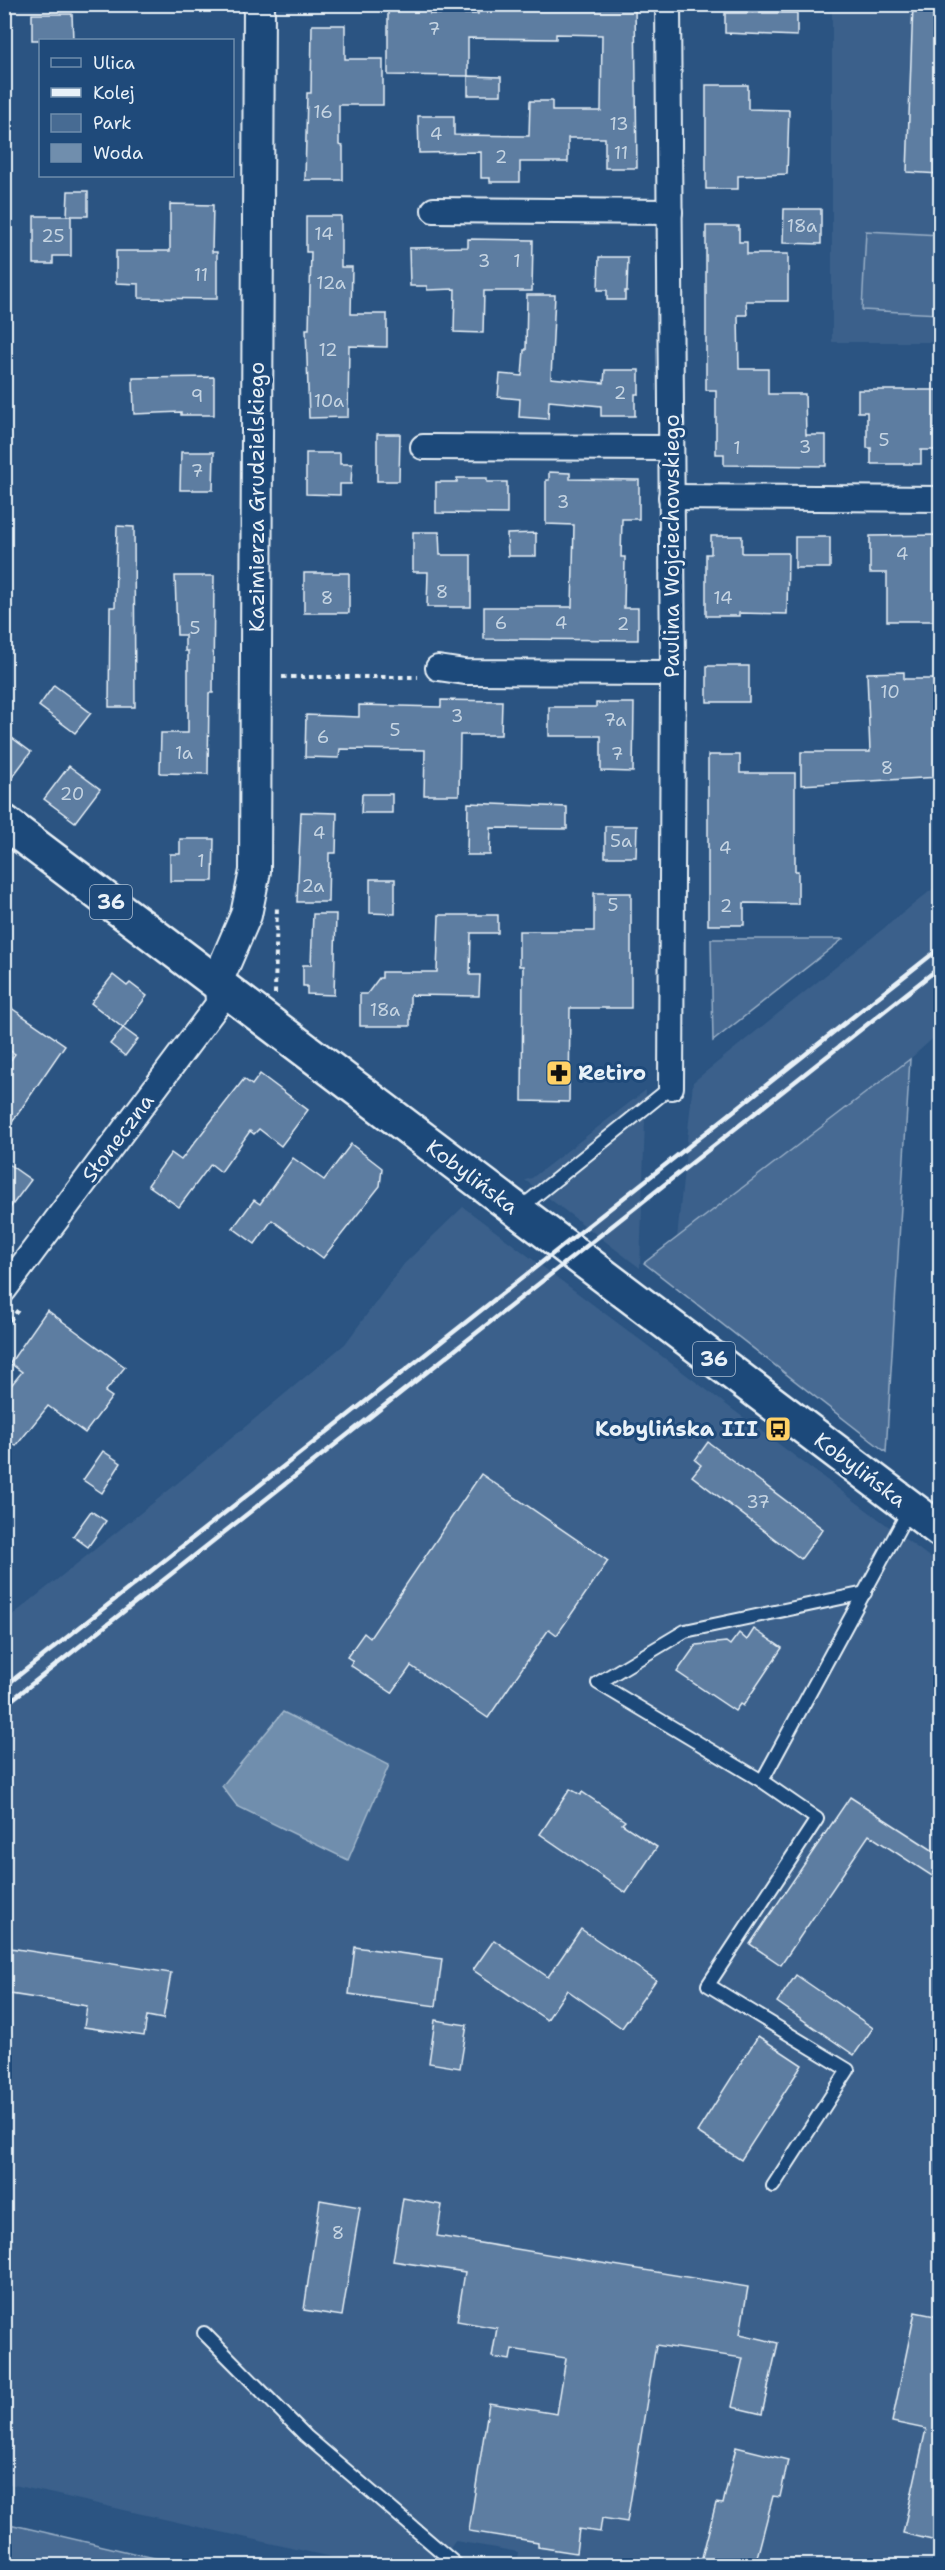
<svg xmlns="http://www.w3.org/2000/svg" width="945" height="2570" font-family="'Shantell Sans',sans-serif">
<rect width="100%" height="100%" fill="#2b5482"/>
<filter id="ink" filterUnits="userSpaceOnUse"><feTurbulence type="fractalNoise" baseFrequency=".0167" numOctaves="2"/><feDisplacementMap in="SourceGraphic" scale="12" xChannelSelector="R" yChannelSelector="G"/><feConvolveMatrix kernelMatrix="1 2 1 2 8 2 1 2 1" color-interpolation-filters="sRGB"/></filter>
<g filter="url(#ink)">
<g fill="#3a608b">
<rect x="832" y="5" width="108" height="337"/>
<polygon points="940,883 940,1032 910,1059 677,1238 693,1082"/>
<polygon points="646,1090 640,1268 525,1180 532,1178"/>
<polygon points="463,1207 940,1565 940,2565 516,2565 518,2552 455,2541 443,2560 442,2565 366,2565 5,2483 5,1621 163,1495 345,1344 404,1264"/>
</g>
<g fill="#476b93" stroke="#98aec6" stroke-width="1.5">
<polygon points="866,231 940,235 940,314 862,310"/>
<polygon points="711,939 843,939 713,1041"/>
<polygon points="910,1059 886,1452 644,1263"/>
<polygon points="5,2523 184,2565 5,2565"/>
</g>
<polygon fill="#708ead" stroke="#a0b6cb" stroke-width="1.5" points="283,1712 389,1765 348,1860 237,1806 222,1786"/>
<g fill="#5d7da1" stroke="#e8f1f8" stroke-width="1.5">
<polygon points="478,4 635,4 637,168 605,168 605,138 568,138 568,162 520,162 520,182 490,182 490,178 481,178 481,152 419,153 418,116 454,116 454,135 529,136 530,101 552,101 552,111 601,111 602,35 556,34 556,39 468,38 468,76 388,75 388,7 430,7 430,14 478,14"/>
<polygon points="913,4 940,4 940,174 907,172"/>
<polygon points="725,13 797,13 797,36 725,33"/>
<polygon points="32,14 72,14 73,40 32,40"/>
<polygon points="312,25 345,25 345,59 383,59 383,105 339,105 339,145 343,146 343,180 305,180 307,93 311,93"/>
<polygon points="468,76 501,77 501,95 468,95"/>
<polygon points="706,85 748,85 748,109 789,110 787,174 738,176 738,189 706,189"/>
<polygon points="68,191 88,191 88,216 67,216"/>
<polygon points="170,204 213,205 212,252 217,252 217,299 139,298 139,284 116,283 116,251 170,251"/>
<polygon points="784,209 821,209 821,244 783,243"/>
<polygon points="34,216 71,216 71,256 53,256 53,264 34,264"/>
<polygon points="306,216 341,216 341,267 352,267 351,314 387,314 387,347 349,346 348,417 309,418 306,329 309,329 311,252 306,252"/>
<polygon points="706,226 739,226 739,242 747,242 747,254 788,254 788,301 746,301 747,315 738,315 739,369 768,369 768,394 805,394 806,435 826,435 826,466 724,465 724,454 716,454 716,390 706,390"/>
<polygon points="468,239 533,240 532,291 484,291 483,333 454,332 455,289 427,290 427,286 410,286 409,248 468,247"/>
<polygon points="599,257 628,257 627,291 625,291 625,300 607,300 607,290 598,290"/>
<polygon points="527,295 555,295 551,378 604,383 605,370 639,370 639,394 635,394 635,416 601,416 601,406 549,401 548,419 519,417 520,399 498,397 500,374 522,376 524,350 526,350"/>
<polygon points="214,377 214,415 181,415 181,412 134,414 133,378"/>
<polygon points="858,390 940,390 940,450 921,450 921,464 871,464 871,448 867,448 867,412 858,412"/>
<polygon points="377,434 400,434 399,481 377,481"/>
<polygon points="181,452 214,452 213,490 180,490"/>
<polygon points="306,453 340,453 340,464 352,464 351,484 340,484 340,495 306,494"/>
<polygon points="549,472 570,473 570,479 639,480 639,519 622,519 621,557 625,557 624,608 638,608 638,640 484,639 484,607 572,607 574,525 546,524 546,480 549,480"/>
<polygon points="457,478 487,478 487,482 507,482 507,514 436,513 436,482 457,482"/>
<polygon points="117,526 134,527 135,707 109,707 110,607 115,607"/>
<polygon points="413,532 439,532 440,555 471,555 471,607 427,607 428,572 413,572"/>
<polygon points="536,533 536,556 508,556 507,534"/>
<polygon points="940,535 940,621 887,621 887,573 870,573 870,536"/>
<polygon points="711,536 742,536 742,553 788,553 787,614 739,613 739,616 706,616 706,554 711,554"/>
<rect x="795" y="537" width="35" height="31"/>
<rect x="304" y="573" width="45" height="40"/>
<polygon points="175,576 214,576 213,693 209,693 208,774 160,773 161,733 188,733 188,651 185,651 185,635 177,635"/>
<rect x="707" y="666" width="42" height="36"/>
<polygon points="904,672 904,679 940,679 940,777 801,785 801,752 870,752 867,673"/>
<polygon points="54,685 91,713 75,733 39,706"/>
<polygon points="441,700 502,701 501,735 460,735 459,795 424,795 425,750 340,749 339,758 305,757 306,715 359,717 359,705 441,707"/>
<polygon points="596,703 634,703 633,772 601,771 601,736 549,736 549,707 596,707"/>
<polygon points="4,732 31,752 4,788"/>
<polygon points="708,755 740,755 740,773 795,773 795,871 798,871 798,904 744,903 744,925 708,925"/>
<polygon points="69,766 100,789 75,822 44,799"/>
<polygon points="362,794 392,794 392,813 361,813"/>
<polygon points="468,803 567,807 567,829 491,828 490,855 467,855"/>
<polygon points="301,812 337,813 336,853 329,853 328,902 297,902"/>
<polygon points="605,826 637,826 636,857 605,857"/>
<polygon points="180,839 214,839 213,881 170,881 170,854 180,854"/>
<polygon points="370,879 395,879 395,914 370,913"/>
<polygon points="594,893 631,893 631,1008 570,1008 569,1102 522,1101 523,966 519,966 519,931 594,931"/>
<polygon points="313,914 336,914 334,995 307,994 307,986 303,986 303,965 311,965"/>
<polygon points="439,915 498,915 498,933 471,933 470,975 480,975 479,996 410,995 410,1026 360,1026 360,994 367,994 379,978 382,978 382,972 437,972"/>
<polygon points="113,975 127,986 130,983 147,996 123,1028 91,1003"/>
<polygon points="4,1003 65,1045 4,1134 4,1069 15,1054 4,1047"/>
<polygon points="123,1028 138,1039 125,1056 110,1044"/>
<polygon points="260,1074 308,1110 281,1146 259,1129 254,1134 250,1131 221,1172 211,1164 179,1207 148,1185 171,1153 181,1160 244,1079 252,1085"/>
<polygon points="351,1144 382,1168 380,1186 323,1258 272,1220 255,1244 233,1228 254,1200 260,1204 293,1158 324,1180"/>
<polygon points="4,1161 31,1180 4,1216"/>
<polygon points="47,1310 125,1367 105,1392 112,1397 85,1433 48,1406 16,1446 4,1437 4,1394 22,1372 10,1363"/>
<polygon points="708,1442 823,1529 801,1559 692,1476 701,1465 695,1460"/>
<polygon points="103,1451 121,1463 102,1493 83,1480"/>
<polygon points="481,1474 608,1561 557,1635 549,1629 488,1718 411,1666 392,1693 350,1665 353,1661 347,1657 364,1633 370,1638"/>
<polygon points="91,1511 106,1521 88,1547 73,1536"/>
<polygon points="754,1629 782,1648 743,1706 740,1704 735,1711 677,1672 696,1645 726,1642 730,1645 739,1633 747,1640"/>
<polygon points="570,1789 581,1795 582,1792 625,1821 622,1824 657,1847 626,1893 540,1834"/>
<polygon points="850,1797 940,1855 940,1862 932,1876 869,1835 781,1965 750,1944"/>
<polygon points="581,1929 656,1980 622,2028 567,1990 547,2020 473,1970 494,1940 548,1977"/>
<polygon points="4,1947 171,1973 163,2019 147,2016 144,2036 84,2027 87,2006 4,1993"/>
<polygon points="355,1947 442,1959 436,2006 349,1994"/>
<polygon points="796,1975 873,2028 854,2055 777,2002"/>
<polygon points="435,2020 467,2025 460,2068 429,2063"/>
<polygon points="758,2036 802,2065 741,2160 697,2132"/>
<polygon points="403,2198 442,2205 437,2236 748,2287 740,2334 778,2343 762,2414 732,2407 743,2358 656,2345 627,2522 602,2518 600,2532 579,2529 576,2553 538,2547 538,2542 469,2531 489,2403 557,2414 566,2358 512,2349 510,2360 492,2357 497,2328 457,2321 465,2272 393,2261"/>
<polygon points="320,2200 360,2207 342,2316 304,2310"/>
<polygon points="915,2312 940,2317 940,2542 903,2533 926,2429 892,2422"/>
<polygon points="736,2447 788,2460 780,2497 773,2496 755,2565 700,2565 716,2503 723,2504"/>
</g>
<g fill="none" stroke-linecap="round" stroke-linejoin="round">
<defs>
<g id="service">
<polyline points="518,1210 671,1087"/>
<polyline points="762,1781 598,1683 685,1631 865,1593"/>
<polyline points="773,2186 848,2070 708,1985 817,1819 762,1781 910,1508"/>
<polyline points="204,2333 306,2436 458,2566"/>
</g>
<g id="minor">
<polyline points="668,4 673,673 671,1087"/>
<polyline points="434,210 670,212"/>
<polyline points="423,447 671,448"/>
<polyline points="671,497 940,499"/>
<polyline points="438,668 465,672 673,673"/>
<polyline points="4,1290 218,1004 217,982"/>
</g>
<polyline id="tertiary" points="217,982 246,915 255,871 259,4"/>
<polyline id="primary" points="4,822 940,1530"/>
</defs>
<use href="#service" stroke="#e8f1f8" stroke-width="16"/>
<use href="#minor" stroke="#e8f1f8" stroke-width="28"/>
<use href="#tertiary" stroke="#e8f1f8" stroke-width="34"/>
<use href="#primary" stroke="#e8f1f8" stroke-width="38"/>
<g stroke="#e8f1f8" stroke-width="4" stroke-dasharray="4.5 4.5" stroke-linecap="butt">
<polyline points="282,677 418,677"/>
<polyline points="275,994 277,905"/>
<polyline points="4,1328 18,1310"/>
</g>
<use href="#service" stroke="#1f4a7a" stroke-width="12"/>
<use href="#minor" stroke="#1f4a7a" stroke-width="24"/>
<use href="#tertiary" stroke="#1f4a7a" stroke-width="30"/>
<use href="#primary" stroke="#1f4a7a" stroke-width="33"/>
<g stroke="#e8f1f8" stroke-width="4.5">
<polyline points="4,1687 940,948"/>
<polyline points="4,1706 940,967"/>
</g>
</g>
</g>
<defs>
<symbol id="pharmacy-square" viewBox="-11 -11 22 22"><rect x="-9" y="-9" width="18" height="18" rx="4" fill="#ffd166" stroke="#1f4a7a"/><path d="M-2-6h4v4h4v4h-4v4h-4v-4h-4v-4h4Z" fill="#111"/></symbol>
<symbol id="bus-square" viewBox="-11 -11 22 22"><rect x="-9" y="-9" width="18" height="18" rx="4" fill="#ffd166" stroke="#1f4a7a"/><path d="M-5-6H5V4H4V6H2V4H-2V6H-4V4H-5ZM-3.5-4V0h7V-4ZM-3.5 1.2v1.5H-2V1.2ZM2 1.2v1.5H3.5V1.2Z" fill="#111"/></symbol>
</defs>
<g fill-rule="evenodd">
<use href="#pharmacy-square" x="544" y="1058" width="30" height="30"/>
<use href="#bus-square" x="763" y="1414" width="30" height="30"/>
</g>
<g text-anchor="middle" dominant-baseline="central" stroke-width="6" stroke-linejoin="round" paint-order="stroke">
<g font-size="18" fill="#c5d4e2">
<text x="434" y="29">7</text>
<text x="323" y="112">16</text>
<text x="619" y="124">13</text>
<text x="436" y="134">4</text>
<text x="621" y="153">11</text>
<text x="501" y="157">2</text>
<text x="802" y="226">18a</text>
<text x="324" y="234">14</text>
<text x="53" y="236">25</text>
<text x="484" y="261">3</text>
<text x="517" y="261">1</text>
<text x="201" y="275">11</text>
<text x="331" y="283">12a</text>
<text x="328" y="350">12</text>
<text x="620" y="393">2</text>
<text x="197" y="396">9</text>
<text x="329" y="401">10a</text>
<text x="884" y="440">5</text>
<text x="805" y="447">3</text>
<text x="737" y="448">1</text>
<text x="197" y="471">7</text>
<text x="563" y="502">3</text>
<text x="902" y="554">4</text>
<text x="442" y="592">8</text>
<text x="327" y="598">8</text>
<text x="723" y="598">14</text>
<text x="501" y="623">6</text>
<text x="561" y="623">4</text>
<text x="623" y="624">2</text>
<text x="195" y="628">5</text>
<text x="890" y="692">10</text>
<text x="457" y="716">3</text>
<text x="615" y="720">7a</text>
<text x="395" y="730">5</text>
<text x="323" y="737">6</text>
<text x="184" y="753">1a</text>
<text x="617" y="754">7</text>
<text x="887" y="768">8</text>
<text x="72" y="794">20</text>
<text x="319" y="833">4</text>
<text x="621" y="841">5a</text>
<text x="725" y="848">4</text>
<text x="201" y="861">1</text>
<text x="313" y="886">2a</text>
<text x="613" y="905">5</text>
<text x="726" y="906">2</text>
<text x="385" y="1010">18a</text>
<text x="758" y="1502">37</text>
<text x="338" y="2233">8</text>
</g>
<g fill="#1f4a7a" stroke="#acbfd2" stroke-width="1.5">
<rect x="90" y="885" width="42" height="34" rx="4.5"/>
<rect x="693" y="1342" width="42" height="34" rx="4.5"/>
</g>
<g font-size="20" font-weight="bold" fill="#e8f1f8">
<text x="111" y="902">36</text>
<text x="714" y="1359">36</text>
</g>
<g font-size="21" fill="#e8f1f8" stroke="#1f4a7a">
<text transform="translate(257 497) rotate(-90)">Kazimierza Grudzielskiego</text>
<text transform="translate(672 546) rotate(-90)">Paulina Wojciechowskiego</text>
<text transform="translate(118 1138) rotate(-53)">Słoneczna</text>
<text transform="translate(472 1177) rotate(37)">Kobylińska</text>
<text transform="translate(860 1470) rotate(37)">Kobylińska</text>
</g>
<g font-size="21" font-weight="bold" fill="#e8f1f8" stroke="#1f4a7a" text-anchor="start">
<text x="578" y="1073">Retiro</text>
<text x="758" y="1429" text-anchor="end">Kobylińska III</text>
</g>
</g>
<rect width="945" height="2570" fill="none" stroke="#1f4a7a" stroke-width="24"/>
<rect x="12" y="12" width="921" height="2546" fill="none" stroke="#e8f1f8" stroke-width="2" filter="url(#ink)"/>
<rect x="39" y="39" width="195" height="138" fill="#1f4a7a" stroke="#6f8dac" stroke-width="1.5"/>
<rect x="51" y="58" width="30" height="9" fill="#1f4a7a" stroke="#6f8dac" stroke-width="1.5"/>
<text x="93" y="69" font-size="18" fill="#e8f1f8">Ulica</text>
<rect x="51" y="88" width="30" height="9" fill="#e8f1f8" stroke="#6f8dac" stroke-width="1.5"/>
<text x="93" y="99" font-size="18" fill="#e8f1f8">Kolej</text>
<rect x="51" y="114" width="30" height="18" fill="#476b93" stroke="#6f8dac" stroke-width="1.5"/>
<text x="93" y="129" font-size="18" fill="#e8f1f8">Park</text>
<rect x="51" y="144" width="30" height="18" fill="#708ead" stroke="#6f8dac" stroke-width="1.5"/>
<text x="93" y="159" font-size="18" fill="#e8f1f8">Woda</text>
</svg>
